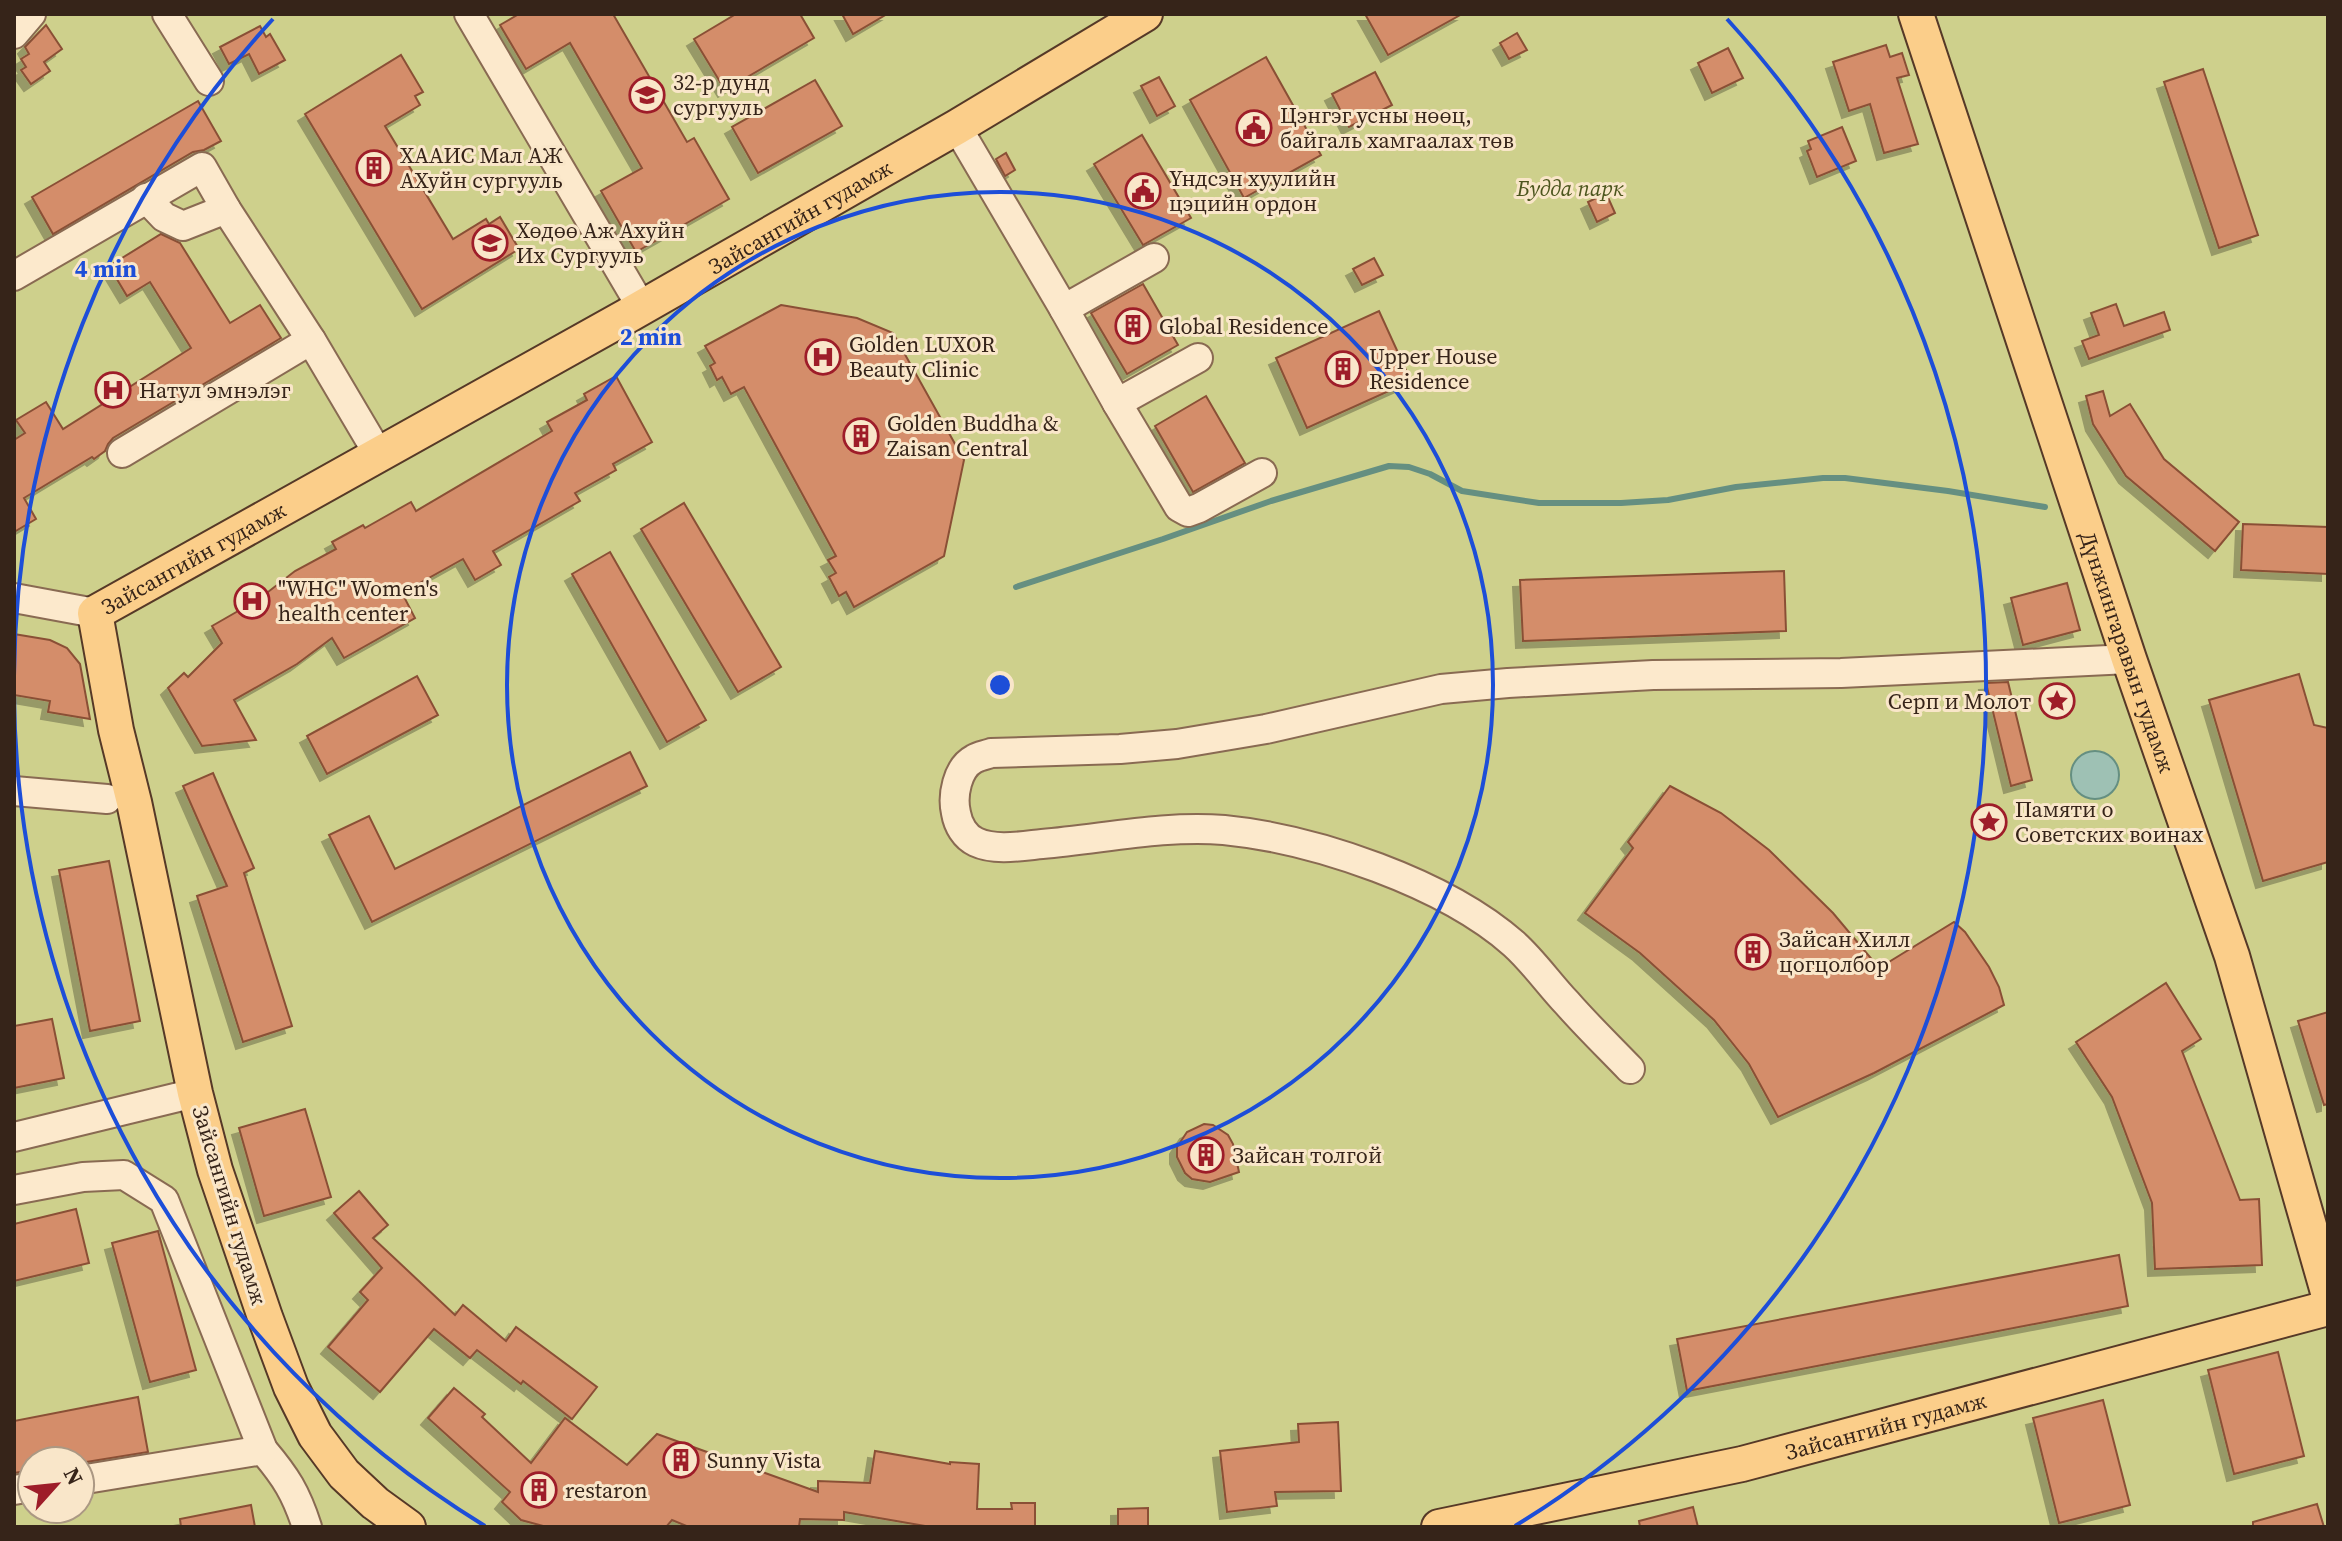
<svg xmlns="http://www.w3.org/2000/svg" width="2342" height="1541" font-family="'Source Serif 4',serif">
<defs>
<filter id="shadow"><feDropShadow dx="-7" dy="7" stdDeviation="0" flood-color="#0004"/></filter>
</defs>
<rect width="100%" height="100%" fill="#f2dbb8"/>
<path fill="#ced08c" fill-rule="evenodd" d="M14,14H2328V1527H14ZM32,1461H80V1509H32Z"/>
<circle fill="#9ec1b4" stroke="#658f81" stroke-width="2" cx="2095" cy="775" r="24"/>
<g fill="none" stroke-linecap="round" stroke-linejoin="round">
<polyline stroke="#658f81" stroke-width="6" points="1016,587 1163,539 1271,501 1389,466 1409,467 1430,474 1462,491 1539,503 1621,503 1668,500 1736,487 1823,478 1845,478 1948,491 2045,507"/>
</g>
<g fill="#d48d6a" stroke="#8a5036" stroke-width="2" filter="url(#shadow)">
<polygon points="519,14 613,14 687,142 694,138 729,199 636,252 601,191 642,168 570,43 526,69 500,25"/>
<polygon points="736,14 800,14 814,38 725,90 694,39"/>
<polygon points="842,14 887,14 853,34"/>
<polygon points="1365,14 1462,14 1388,55"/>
<polygon points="46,25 62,49 44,62 50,71 31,84 21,70 26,67 21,59 29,54 25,47"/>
<polygon points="260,26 266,37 270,34 285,60 259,74 249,54 229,64 220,47"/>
<polygon points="1517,33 1527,50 1509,59 1500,43"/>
<polygon points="1886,45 1890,57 1902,53 1909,75 1897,78 1918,144 1884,153 1870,104 1849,111 1833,62"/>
<polygon points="1728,48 1743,78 1712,93 1698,63"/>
<polygon points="401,55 423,92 415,96 420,105 385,126 453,239 486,219 489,224 500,217 519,249 422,309 305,114"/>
<polygon points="1266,57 1321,155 1244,198 1190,100"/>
<polygon points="2203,69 2258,235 2219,248 2164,82"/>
<polygon points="1375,72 1392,105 1349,127 1332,94"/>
<polygon points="1159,77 1175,106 1157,116 1141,86"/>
<polygon points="815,80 842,126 758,173 732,127"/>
<polygon points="198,101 221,141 204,150 193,152 53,234 32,197"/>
<polygon points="1842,127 1856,161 1817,177 1807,151 1811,149 1808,141"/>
<polygon points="1142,135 1191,218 1143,245 1094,164"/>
<polygon points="1006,153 1015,170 1005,176 996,159"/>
<polygon points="1606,193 1615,213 1597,222 1588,202"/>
<polygon points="161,234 180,243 230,323 260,305 281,338 113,438 108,444 105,451 94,459 92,457 24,498 36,519 14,532 14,440 25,433 16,420 46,402 63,429 191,348 150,282 127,296 109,266"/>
<polygon points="1374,258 1383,275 1362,285 1353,269"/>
<polygon points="1143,284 1178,345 1127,374 1091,313"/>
<polygon points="2116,304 2124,326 2164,312 2170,330 2089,359 2082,341 2099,335 2091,313"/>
<polygon points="781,305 857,318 893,333 964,460 944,556 854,607 846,592 839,596 829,577 836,573 828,560 836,556 744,387 731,394 722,377 717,380 710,366 715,363 705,346"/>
<polygon points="1379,311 1411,381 1307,428 1276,358"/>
<polygon points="616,376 652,442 613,464 616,470 575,493 580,501 493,551 501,565 475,580 463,559 402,593 415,618 344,658 332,638 297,664 234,700 256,740 202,746 168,688 184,673 188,677 222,643 212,626 259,599 295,571 336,549 332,542 363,525 365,528 411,502 416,511 552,431 547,422 587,400 584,394"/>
<polygon points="2103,391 2110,416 2130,404 2164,459 2239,522 2215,551 2126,476 2093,424 2086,396"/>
<polygon points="1206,396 1245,463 1193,492 1155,426"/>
<polygon points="684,503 781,667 738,692 641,529"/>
<polygon points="2243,524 2328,527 2328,574 2241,570"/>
<polygon points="610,552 706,720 667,742 572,574"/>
<polygon points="1784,571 1786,631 1523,641 1520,580"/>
<polygon points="2067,583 2080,630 2023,645 2011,598"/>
<polygon points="14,634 50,640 67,648 80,664 90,719 48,712 50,701 14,695"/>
<polygon points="2299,674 2314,725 2328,728 2328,862 2263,881 2209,700"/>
<polygon points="417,676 438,715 327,774 307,736"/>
<polygon points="2008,682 2032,780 2011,786 1986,683"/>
<polygon points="630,752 647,786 372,922 329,835 369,816 395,869"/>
<polygon points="213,773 254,868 244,873 292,1026 243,1042 197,896 227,886 183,786"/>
<polygon points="1670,786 1721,813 1769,850 1833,913 1879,968 1954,922 1965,932 1989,967 1999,987 2004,1005 1874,1073 1778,1117 1749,1064 1714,1020 1640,953 1585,913 1633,848 1628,842"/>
<polygon points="109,861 140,1021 90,1031 59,870"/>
<polygon points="2166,983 2201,1039 2182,1051 2240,1200 2259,1199 2262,1265 2155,1269 2152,1203 2112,1097 2076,1042"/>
<polygon points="2328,1012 2328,1104 2324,1105 2298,1021"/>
<polygon points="52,1019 64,1078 14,1088 14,1026"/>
<polygon points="305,1109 331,1197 264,1216 239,1128"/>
<polygon points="1204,1124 1213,1125 1228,1135 1233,1144 1239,1172 1210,1182 1192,1179 1185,1173 1177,1157 1177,1147 1187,1132"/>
<polygon points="359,1191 388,1225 373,1238 455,1315 463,1305 506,1341 516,1327 597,1387 572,1419 523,1381 521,1384 477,1350 470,1358 434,1329 380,1392 328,1347 368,1300 360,1292 382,1268 334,1213"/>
<polygon points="76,1209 89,1263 14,1281 14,1224"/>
<polygon points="158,1231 196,1370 150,1382 112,1243"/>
<polygon points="2119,1255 2128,1306 1687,1391 1677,1339"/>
<polygon points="2278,1352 2304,1456 2234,1474 2208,1370"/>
<polygon points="454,1388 485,1414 482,1417 531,1463 565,1418 627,1465 657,1434 818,1492 818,1481 870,1483 875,1451 950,1464 950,1462 979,1464 977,1509 1012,1509 1011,1503 1035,1503 1035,1526 931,1527 844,1512 844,1520 800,1519 799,1527 689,1527 672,1520 666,1527 547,1527 521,1520 502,1502 510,1492 428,1418"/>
<polygon points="138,1397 148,1452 80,1463 80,1461 32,1461 32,1470 14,1473 14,1421"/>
<polygon points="2103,1400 2130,1505 2059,1523 2033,1418"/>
<polygon points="1338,1422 1341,1491 1275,1492 1277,1506 1227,1512 1220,1451 1299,1442 1298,1424"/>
<polygon points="2317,1504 2324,1527 2253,1527 2253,1522"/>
<polygon points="251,1505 255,1527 181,1527 180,1519"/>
<polygon points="1693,1507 1698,1527 1640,1527 1639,1521"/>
<polygon points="1148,1508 1148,1527 1118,1527 1118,1509"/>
</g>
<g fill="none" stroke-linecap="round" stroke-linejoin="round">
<defs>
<g id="minor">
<polyline points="167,14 209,81"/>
<polyline points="469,14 642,308"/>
<polyline points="14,34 31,14"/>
<polyline points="957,127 1064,309 1154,258"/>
<polyline points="146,198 164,217 183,226 226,209 311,340"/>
<polyline points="14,276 202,167 226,209"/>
<polyline points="1064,309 1117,403 1198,358"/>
<polyline points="1117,403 1179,507 1188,512 1199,508 1262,473"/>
<polyline points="122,453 311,340 379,455"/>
<polyline points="14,598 95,613"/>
<polyline points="14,791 107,799"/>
<path d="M1630,1069C1609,1047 1587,1026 1567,1003C1549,984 1533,961 1514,944C1445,883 1315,839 1224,830C1164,825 1102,839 1042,844C1022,846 995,851 976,842C965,837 958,825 956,813C952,796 957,768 974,759C979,756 986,755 991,753L1120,749L1177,744L1266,729L1441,689L1508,683L1653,675L1841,673L2129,659"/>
<polyline points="14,1137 195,1093"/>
<path d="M14,1190L83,1177L124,1175L164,1200L263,1450C286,1477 296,1493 307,1527"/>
<polyline points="80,1480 263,1450"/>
<polyline points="14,1490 32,1487"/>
</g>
<g id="major">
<path id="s1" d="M1916,14L2129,659L2232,956L2328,1292"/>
<path id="s2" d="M408,1527L375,1503L344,1474L315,1435L291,1387L265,1317L215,1170L195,1093L134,802L116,730L95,613L627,316L957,127L1145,14"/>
<path id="s3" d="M1439,1527L1742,1464L2328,1308"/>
</g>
</defs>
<use href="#minor" stroke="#896a52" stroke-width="32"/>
<use href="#major" stroke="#563927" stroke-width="38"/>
<use href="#minor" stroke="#fce9cc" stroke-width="28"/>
<use href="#major" stroke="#fbce8a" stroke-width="34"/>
</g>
<g fill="none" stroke="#1d4ed8" stroke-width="4">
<circle cx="1000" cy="685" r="493"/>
<path d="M485 1526A986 986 0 0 1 14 694M14 676A986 986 0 0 1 273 19M1727 19A986 986 0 0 1 1515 1526"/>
</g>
<defs>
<symbol id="school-ring" viewBox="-11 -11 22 22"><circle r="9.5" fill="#f9e6c9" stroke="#9e1d29" stroke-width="1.5"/><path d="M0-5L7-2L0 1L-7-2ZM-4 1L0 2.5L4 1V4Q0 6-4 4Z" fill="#9e1d29"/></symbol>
<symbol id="civic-ring" viewBox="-11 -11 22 22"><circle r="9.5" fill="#f9e6c9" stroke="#9e1d29" stroke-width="1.5"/><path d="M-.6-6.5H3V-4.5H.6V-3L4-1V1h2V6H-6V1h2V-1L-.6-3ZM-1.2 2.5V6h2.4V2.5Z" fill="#9e1d29"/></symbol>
<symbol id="building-ring" viewBox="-11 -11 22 22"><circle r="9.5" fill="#f9e6c9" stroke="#9e1d29" stroke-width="1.5"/><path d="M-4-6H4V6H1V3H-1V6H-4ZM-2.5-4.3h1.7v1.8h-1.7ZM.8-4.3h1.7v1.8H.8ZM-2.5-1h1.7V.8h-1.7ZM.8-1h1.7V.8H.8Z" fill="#9e1d29"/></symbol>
<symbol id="university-ring" viewBox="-11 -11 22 22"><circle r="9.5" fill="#f9e6c9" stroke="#9e1d29" stroke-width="1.5"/><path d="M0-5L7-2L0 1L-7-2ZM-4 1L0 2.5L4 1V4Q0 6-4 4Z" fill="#9e1d29"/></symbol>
<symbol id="hospital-ring" viewBox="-11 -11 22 22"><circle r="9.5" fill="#f9e6c9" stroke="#9e1d29" stroke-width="1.5"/><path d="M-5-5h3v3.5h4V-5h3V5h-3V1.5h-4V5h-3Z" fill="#9e1d29"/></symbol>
<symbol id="sight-ring" viewBox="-11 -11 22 22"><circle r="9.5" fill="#f9e6c9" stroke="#9e1d29" stroke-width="1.5"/><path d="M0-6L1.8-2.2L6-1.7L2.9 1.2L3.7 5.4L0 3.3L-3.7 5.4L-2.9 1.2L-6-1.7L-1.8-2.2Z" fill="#9e1d29"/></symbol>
</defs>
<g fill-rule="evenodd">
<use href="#school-ring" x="627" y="75" width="40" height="40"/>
<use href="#civic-ring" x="1234" y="108" width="40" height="40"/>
<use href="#building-ring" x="354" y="148" width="40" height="40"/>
<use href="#civic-ring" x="1123" y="171" width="40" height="40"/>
<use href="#university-ring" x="470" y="223" width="40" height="40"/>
<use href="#building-ring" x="1113" y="306" width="40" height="40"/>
<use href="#hospital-ring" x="803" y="337" width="40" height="40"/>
<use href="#building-ring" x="1323" y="349" width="40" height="40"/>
<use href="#hospital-ring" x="93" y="370" width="40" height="40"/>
<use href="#building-ring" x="841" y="416" width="40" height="40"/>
<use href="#hospital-ring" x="232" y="581" width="40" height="40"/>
<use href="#sight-ring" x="2037" y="681" width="40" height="40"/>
<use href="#sight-ring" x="1969" y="802" width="40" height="40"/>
<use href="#building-ring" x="1733" y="932" width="40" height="40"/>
<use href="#building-ring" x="1186" y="1135" width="40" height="40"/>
<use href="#building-ring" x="661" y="1440" width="40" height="40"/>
<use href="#building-ring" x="519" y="1470" width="40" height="40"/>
</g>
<g text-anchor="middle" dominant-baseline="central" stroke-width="6" stroke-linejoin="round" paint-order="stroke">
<g font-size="22" fill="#362419" stroke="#f9e6c9" text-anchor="start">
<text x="673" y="82">32-р дунд<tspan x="673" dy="25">сургууль</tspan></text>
<text x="1280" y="115">Цэнгэг усны нөөц,<tspan x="1280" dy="25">байгаль хамгаалах төв</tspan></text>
<text x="400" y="155">ХААИС Мал АЖ<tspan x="400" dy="25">АХуйн сургууль</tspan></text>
<text x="1169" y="178">Үндсэн хуулийн<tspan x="1169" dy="25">цэцийн ордон</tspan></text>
<text x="516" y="230">Хөдөө Аж Ахуйн<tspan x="516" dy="25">Их Сургууль</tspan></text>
<text x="1159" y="326">Global Residence</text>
<text x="849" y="344">Golden LUXOR<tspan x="849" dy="25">Beauty Clinic</tspan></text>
<text x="1369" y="356">Upper House<tspan x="1369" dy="25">Residence</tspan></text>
<text x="139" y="390">Натул эмнэлэг</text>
<text x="887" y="423">Golden Buddha &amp;<tspan x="887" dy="25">Zaisan Central</tspan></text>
<text x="278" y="588">"WHC" Women's<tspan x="278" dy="25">health center</tspan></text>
<text x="2031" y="701" text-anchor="end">Серп и Молот</text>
<text x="2015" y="809">Памяти о<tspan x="2015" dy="25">Советских воинах</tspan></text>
<text x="1779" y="939">Зайсан Хилл<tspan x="1779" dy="25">цогцолбор</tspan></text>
<text x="1232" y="1155">Зайсан толгой</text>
<text x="707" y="1460">Sunny Vista</text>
<text x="565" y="1490">restaron</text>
</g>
<g font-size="22" font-style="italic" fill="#4c551d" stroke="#f9e6c9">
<text x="1570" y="188">Будда парк</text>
</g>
<g font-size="22" fill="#362419" stroke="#f9e6c9">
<text stroke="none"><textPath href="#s2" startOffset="1794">Зайсангийн гудамж</textPath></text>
<text stroke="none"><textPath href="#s2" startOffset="1098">Зайсангийн гудамж</textPath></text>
<text stroke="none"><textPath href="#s1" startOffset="672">Дүнжингаравын гудамж</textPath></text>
<text transform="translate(230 1205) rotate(73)">Зайсангийн гудамж</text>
<text stroke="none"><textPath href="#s3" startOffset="458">Зайсангийн гудамж</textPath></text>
</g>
</g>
<circle cx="1000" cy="685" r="12" fill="#1d4ed8" stroke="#f9e6c9" stroke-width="4"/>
<g font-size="24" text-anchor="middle" font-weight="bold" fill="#1d4ed8" stroke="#f9e6c9" stroke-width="6" stroke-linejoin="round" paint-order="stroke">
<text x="106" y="277">4 min</text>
<text x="651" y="345">2 min</text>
</g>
<rect width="2342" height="1541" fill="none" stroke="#362419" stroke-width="32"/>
<g transform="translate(56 1485) rotate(63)"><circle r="38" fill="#f9e6c9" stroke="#ab9883" stroke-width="2"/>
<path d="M0-6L14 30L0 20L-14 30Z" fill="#9e1d29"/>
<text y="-12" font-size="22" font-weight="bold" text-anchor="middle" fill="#362419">N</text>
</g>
</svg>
